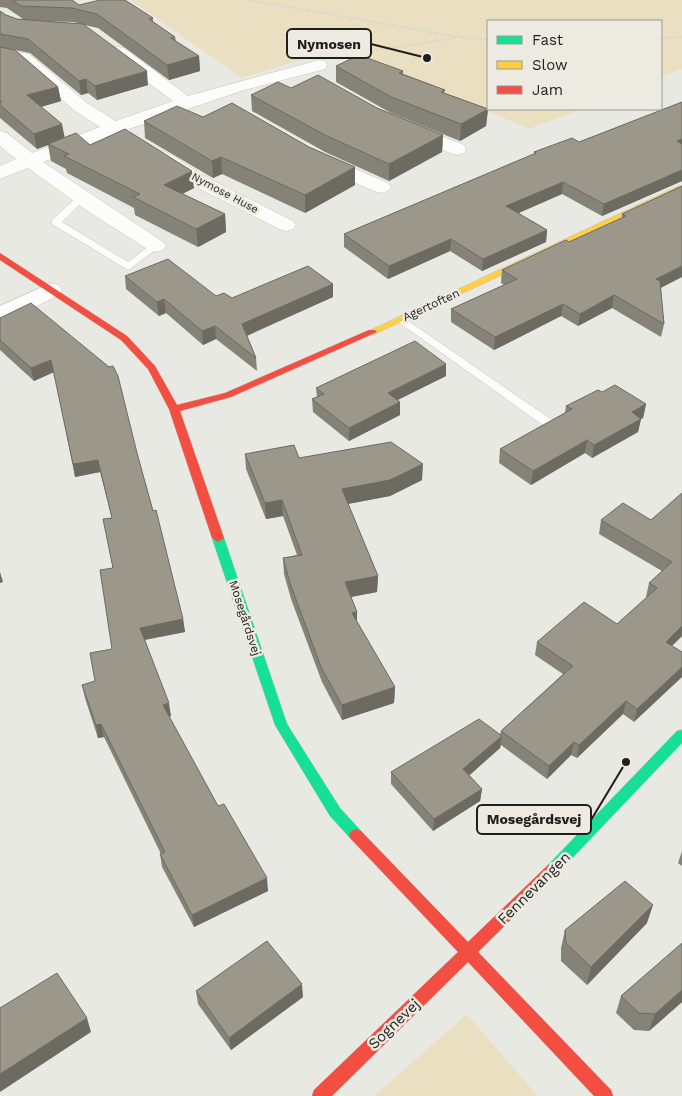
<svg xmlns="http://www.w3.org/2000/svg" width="682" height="1096" font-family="'Work Sans',sans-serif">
<rect width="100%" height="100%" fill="#e9e9e4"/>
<g fill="#eae0c1">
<polygon points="130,0 682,0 682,69 661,77 661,21 488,21 488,109 582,109 529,129 340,48 242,78"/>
<polygon points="467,1014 538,1096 374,1096"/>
</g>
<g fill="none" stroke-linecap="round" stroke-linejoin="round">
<defs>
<g id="lane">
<polygon points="81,195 84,196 84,200 62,222 128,262 152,244 160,244 161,246 128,270 52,224 52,220 78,196"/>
<polygon points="401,316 555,422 557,425 555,428 547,428 397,321 395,319"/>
</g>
<g id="street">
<polygon points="118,47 124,48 188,96 319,60 325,61 327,65 325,69 244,90 129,129 134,134 132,138 125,140 113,135 43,162 163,242 166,246 163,250 156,252 149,250 89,212 28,168 0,179 0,166 16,159 0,146 0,131 7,133 32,153 100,127 75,111 18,62 0,59 0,49 29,54 87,103 116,121 173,101 112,56 110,52 112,48"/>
<polygon points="408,123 464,145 466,149 464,153 457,155 450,153 402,132 399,128 402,124"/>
<polygon points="161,151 168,153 206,177 293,221 296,225 293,229 286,231 279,229 192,185 154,161 152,157 154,153"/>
<polygon points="320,154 388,183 391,187 388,191 381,193 374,191 313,164 311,160 313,156"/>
<polygon points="51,283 59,285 62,290 59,295 8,320 0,322 0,306"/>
</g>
<g id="fast">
<polygon points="218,534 224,538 287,724 340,808 361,831 363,835 361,839 356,841 351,839 330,816 275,725 212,538"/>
<polygon points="682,730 682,743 558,873 553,875 548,873 546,869 548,865 677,731"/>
</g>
<polygon id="slow" points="679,186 682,186 682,191 375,334 369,334 367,332"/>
<g id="jam">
<polygon points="0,253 127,336 155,366 177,405 225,393 369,330 375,330 377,332 231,397 180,411 224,538 218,542 212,538 169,409 148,369 121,340 0,260"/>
<polygon points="356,829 361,831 468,942 548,865 553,863 558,865 560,869 558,873 478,952 611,1090 613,1096 594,1096 468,962 332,1096 312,1096 314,1090 458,952 351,839 349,835 351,831"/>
</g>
</defs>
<use href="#lane" stroke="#c5c4c1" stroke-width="1"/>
<use href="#street" stroke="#c5c4c1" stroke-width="1"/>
<use href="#fast" stroke="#c5c4c1" stroke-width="1"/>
<use href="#slow" stroke="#c5c4c1" stroke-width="1"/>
<use href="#jam" stroke="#c5c4c1" stroke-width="1"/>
<g stroke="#d5d5d3" stroke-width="2" stroke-dasharray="2.5 2" stroke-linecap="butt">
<polyline points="249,0 459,37 488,40"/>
<polyline points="351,19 357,54"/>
<polyline points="661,38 682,37"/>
<polyline points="341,59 366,52 455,38"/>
</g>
<use href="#lane" fill="#fcfcfb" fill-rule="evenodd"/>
<use href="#street" fill="#fcfcfb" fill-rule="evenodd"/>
<use href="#fast" fill="#16e098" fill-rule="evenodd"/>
<use href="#slow" fill="#ffcf43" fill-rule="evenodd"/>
<use href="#jam" fill="#f24e42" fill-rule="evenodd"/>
</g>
<g fill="#858378" fill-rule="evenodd">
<path d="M0,0H72L79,5L153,18V22L175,37L176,41L199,56L200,71L169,80L98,28L84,25L148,85L97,100L88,93L81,95L30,53L15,50L58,87L61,101L41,107L64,138L90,145L194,188L182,194L225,214L226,232L198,247L135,215L134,208L67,173L66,169L51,161L48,145L37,149L0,118V11L6,15L17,19H23L7,8L0,7ZM41,21L74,22L81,24Z"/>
<polygon points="336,66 403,71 403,74 445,90 444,93 488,109 486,126 460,141 391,113 336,82"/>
<polygon points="291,88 377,108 443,135 442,152 389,181 325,152 252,111 251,95"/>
<polygon points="682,102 682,181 602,216 562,194 518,213 547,230 546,242 482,271 450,251 388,279 344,247 344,234 534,154 534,152 579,142"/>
<polygon points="144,121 355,185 305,213 222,174 213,178 145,138"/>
<polygon points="682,186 660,288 664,324 661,337 612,308 578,326 561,316 494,350 451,322 451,309 504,285 501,283 502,270 569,242 622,218 622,214"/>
<polygon points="125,276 216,296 232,298 333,284 333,297 247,336 256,358 257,371 216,339 203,345 166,313 159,316 126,289"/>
<polygon points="0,318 137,453 183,619 185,632 145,640 171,716 169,717 218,806 268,891 194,927 162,867 160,854 161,854 104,737 98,738 85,698 82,685 95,681 112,649 112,518 100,472 75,477 54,372 34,381 0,350"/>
<polygon points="446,376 398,400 400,415 349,441 313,412 312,399 317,397 316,388"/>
<polygon points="602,392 646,404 643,418 641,419 638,432 592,458 585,453 531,485 499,463 500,449 565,413 566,406"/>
<polygon points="245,454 299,458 422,480 390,496 348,504 378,576 377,592 351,597 357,612 357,622 395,687 394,703 342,720 322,682 291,599 284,574 283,558 297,555 283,516 266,519 246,469"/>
<polygon points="682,493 682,636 672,646 634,722 623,714 577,758 571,755 547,779 501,745 500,748 469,775 482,789 480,801 433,831 391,784 391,772 500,734 501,731 563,674 535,655 537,642 617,624 647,597 646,597 649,583 662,571 599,534 601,520 651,520"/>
<polygon points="682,851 682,866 678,863"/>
<polygon points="647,923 587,985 561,961 561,948 565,930"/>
<polygon points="682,943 682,1002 649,1031 634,1030 616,1013 621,996"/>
<polygon points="196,991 303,997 231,1050 198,1004"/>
</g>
<g fill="#6c6a61">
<polygon points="199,56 200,71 169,80 167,65"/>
<polygon points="147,71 148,85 97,100 95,86"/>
<polygon points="86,79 88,93 81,95 79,81"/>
<polygon points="58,87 61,101 30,110 27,95"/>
<polygon points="488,109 486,126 460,141 461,124"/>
<polygon points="62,124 65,139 37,149 34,134"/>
<polygon points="443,135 442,152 389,181 389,164"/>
<polygon points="682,139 682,150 677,141"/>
<polygon points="221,157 222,174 213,178 212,161"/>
<polygon points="355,167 355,185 305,213 305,195"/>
<polygon points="682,170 682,181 602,216 604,204"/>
<polygon points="192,171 194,188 166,202 164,185"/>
<polygon points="563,182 562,194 505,219 506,206"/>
<polygon points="225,214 226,232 198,247 196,229"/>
<polygon points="547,230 546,242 482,271 483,259"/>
<polygon points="451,239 450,251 388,279 389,266"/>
<polygon points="682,266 682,277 653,292 656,279"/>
<polygon points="333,284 333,297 243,337 242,324"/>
<polygon points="614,295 612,308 578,326 580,314"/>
<polygon points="164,299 166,313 159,316 157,302"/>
<polygon points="563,304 561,316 494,350 495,337"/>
<polygon points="215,326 216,339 203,345 202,331"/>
<polygon points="51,360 54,372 34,381 31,368"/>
<polygon points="446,364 446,376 387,405 388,393"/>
<polygon points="400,402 400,415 349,441 349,428"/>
<polygon points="646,404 643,418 641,419 638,432 592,458 594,445 632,412"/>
<polygon points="587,440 585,453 531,485 533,471"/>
<polygon points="98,460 100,472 75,477 73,464"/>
<polygon points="423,464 422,480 390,496 342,505 342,489"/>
<polygon points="282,500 283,516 266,519 265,503"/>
<polygon points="0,572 3,582 0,583"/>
<polygon points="378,576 377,592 345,598 345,582"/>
<polygon points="357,612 357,627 352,613"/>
<polygon points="183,619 185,632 142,640 140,628"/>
<polygon points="682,626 682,636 662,655 666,642"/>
<polygon points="682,667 682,677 634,722 637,709"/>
<polygon points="395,687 394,703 342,720 342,705"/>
<polygon points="626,701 623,714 577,758 579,745"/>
<polygon points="169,703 171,716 165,718 163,705"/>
<polygon points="101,724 104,737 98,738 96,725"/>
<polygon points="502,736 500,748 462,782 463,769"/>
<polygon points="574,742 571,755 547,779 549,766"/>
<polygon points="482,789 480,801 433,831 434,819"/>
<polygon points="267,878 268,891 194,927 192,915"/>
<polygon points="653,905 647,923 587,985 591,967"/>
<polygon points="302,984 303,997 231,1050 229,1038"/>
<polygon points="682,990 682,1002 649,1031 655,1014"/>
<polygon points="87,1018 91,1032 0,1092 0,1074"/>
</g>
<g fill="#9b988b" stroke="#6c6a61">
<polygon points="12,0 72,0 79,5 100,0 125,0 153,18 149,19 175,37 171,38 199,56 167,65 97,14 72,8 21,6"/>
<polygon points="0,11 6,15 17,19 83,24 147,71 95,86 86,79 79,81 28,39 0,34"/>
<polygon points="0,47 15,50 58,87 27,95 62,124 34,134 0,105 0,102 2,102 0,100"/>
<polygon points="359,55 403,71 399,73 445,90 441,92 488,109 461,124 391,97 336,66"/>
<polygon points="318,75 377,108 443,135 389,164 325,135 251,95 278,82 291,88"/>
<polygon points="682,102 682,139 677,141 682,144 682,170 604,204 563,182 506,206 547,230 483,259 451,239 389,266 344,234 536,153 534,152 572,138 579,142"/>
<polygon points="232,103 309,147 355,167 305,195 221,157 212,161 144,121 177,106 203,117"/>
<polygon points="125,129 192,171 164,185 225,214 196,229 133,197 140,194 64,156 69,154 48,144 76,133 90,145"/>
<polygon points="682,186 682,266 656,279 660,281 664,324 614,295 580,314 563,304 495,337 451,309 517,279 502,270 566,240 569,242 626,216 622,214"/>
<polygon points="168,259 216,296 224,293 232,298 308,266 333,284 242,324 256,358 215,326 202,331 164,299 157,302 125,276"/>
<polygon points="31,303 109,367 113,366 118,376 137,453 153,511 156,510 183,619 140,628 169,703 163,705 218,806 224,804 267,878 192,915 160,854 165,852 101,724 96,725 82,685 95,681 90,653 112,649 100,570 113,568 103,519 112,518 98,460 73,464 51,360 31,368 0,340 0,318"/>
<polygon points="415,341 446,364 388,393 400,402 349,428 312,399 324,394 316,388"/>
<polygon points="615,385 646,404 632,412 641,419 594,445 587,440 533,471 500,449 572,409 566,406 598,390 602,392"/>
<polygon points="391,442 423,464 390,480 342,489 378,576 345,582 357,612 352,613 395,687 342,705 321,667 290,583 283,558 302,555 282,500 265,503 245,454 294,445 299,458"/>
<polygon points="682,493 682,626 666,642 682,652 682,667 637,709 626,701 579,745 574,742 549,766 501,731 573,666 537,642 584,602 617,624 657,588 649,583 672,562 601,520 623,503 651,520"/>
<polygon points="479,719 502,736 463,769 482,789 434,819 391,772"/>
<polygon points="625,881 653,905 591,967 566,943 565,930"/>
<polygon points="267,941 302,984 229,1038 196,991"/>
<polygon points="682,943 682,990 655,1014 639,1013 621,996"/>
<polygon points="57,973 87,1018 0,1074 0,1008"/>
</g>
<g text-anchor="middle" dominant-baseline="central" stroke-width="5" stroke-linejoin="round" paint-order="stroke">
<g font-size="11" fill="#201f1c" stroke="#eceae1">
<text transform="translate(225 193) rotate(28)">Nymose Huse</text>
</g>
<g font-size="12" fill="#201f1c" stroke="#eceae1">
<text transform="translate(431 305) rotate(-25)">Agertoften</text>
<text transform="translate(245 618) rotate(72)">Mosegårdsvej</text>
</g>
<g font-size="15" fill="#201f1c" stroke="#eceae1">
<text transform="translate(534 888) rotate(-45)">Fennevangen</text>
<text transform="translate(394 1024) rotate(-44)">Sognevej</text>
</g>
</g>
<path fill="none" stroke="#201f1c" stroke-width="2" d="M427 58L371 44M626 762L591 820"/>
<g fill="#201f1c" stroke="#eceae1" stroke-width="2">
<circle cx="427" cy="58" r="5"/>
<circle cx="626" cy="762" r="5"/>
</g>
<g fill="#eceae1" stroke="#201f1c" stroke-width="2">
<rect x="287" y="29" width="84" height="29" rx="5"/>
<rect x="477" y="805" width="114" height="29" rx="5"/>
</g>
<g font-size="14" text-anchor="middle" font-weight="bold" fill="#201f1c">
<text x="329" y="49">Nymosen</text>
<text x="534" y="824">Mosegårdsvej</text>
</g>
<rect x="487" y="20" width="175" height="90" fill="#eceae1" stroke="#9a9992"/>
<rect x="497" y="36" width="25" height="8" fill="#16e098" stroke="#9a9992"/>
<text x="532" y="45" font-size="15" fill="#201f1c">Fast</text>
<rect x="497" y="61" width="25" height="8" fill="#ffcf43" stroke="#9a9992"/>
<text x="532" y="70" font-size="15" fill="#201f1c">Slow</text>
<rect x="497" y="86" width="25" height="8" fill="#f24e42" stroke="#9a9992"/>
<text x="532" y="95" font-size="15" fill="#201f1c">Jam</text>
</svg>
